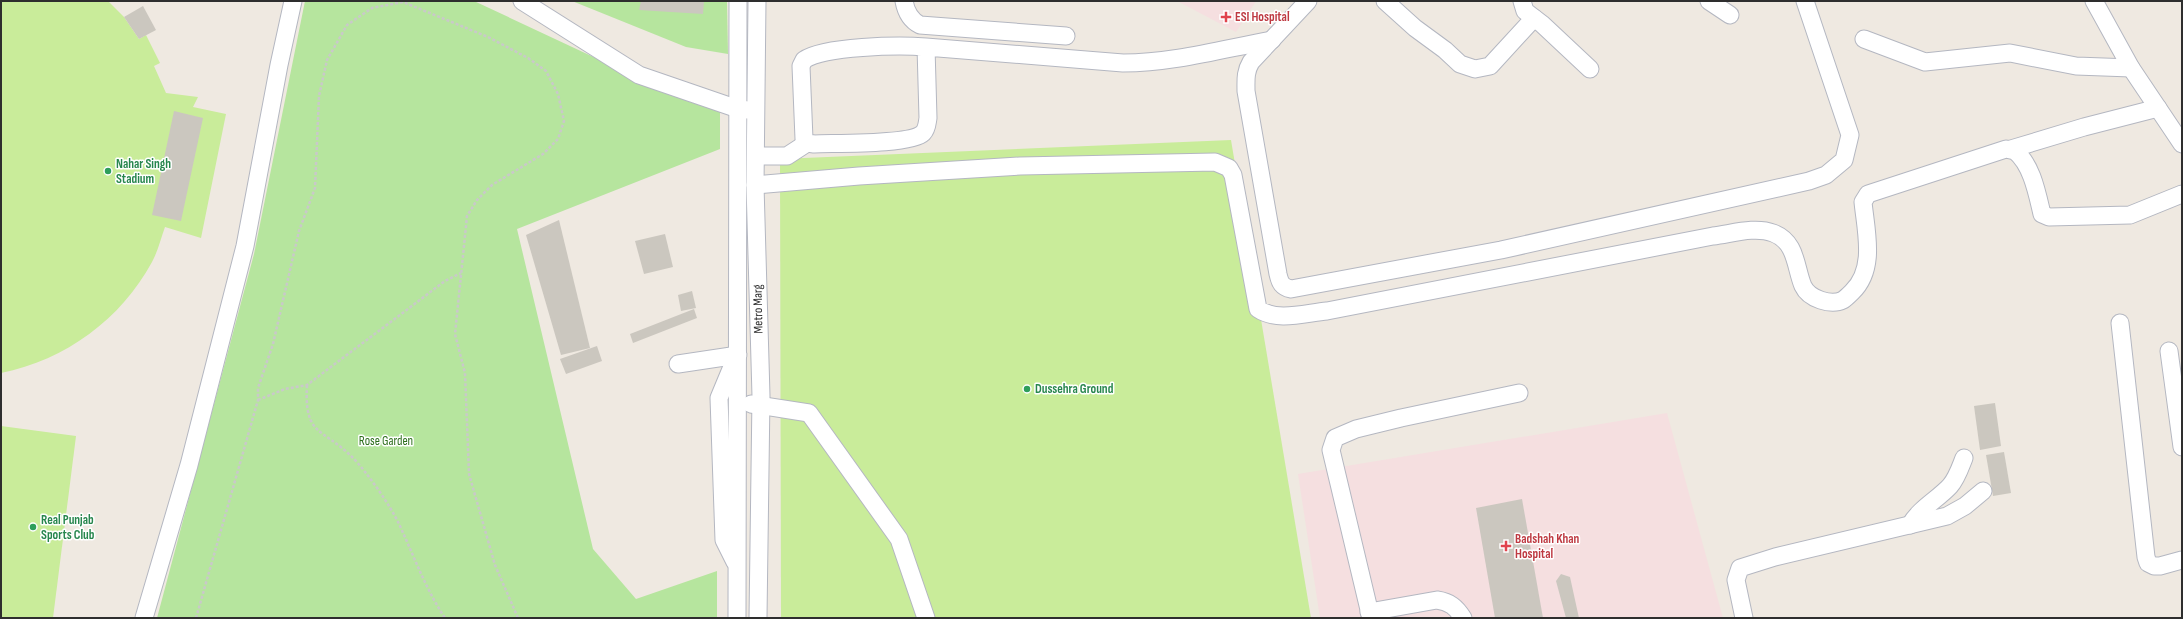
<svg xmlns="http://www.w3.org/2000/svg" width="2183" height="619" font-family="'Sofia Sans Condensed',sans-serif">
<rect width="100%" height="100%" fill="#efe9e1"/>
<g fill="#f5dfe0">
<polygon points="1177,1 1256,1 1236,32"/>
<polygon points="1667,413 1723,618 1320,618 1298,474"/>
</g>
<g fill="#b6e59e">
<polygon points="305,1 474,1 632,75 720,96 720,149 517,229 593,549 636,599 717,571 717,618 157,618 254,254"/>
<polygon points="572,1 727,1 728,54 686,47"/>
</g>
<g fill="#c9ec9a">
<path d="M1,1H108L124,17L139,39L146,35L160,63L154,66L166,93L198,97L193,107L226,114L201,238L165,227C161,238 158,251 152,262C121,319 66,360 1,373Z"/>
<polygon points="1231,140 1311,618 781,618 780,159"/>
<polygon points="1,426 76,436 53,618 1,618"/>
</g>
<g fill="#cbc7bf">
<polygon points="641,1 704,1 703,14 639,10"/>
<polygon points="143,6 156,30 139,39 124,17"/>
<polygon points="174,111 203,118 181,221 152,215"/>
<polygon points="559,220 590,348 561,355 526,235"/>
<polygon points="665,234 673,267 644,274 635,241"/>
<polygon points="692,291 696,308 681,311 678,295"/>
<polygon points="694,309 697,318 633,343 630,334"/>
<polygon points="597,346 602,361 566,374 560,359"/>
<polygon points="1995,403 2001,446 1980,450 1974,406"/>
<polygon points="2004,452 2011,493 1993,496 1986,455"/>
<polygon points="1522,499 1543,618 1495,618 1476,508"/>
<polygon points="1561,574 1570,577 1579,618 1566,618 1556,581"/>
</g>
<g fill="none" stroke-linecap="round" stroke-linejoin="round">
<defs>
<g id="minor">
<polyline points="522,1 639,75 738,109 748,110"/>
<polyline points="757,1 755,185 761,396 758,618"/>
<path d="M904,1C906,12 910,20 920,25L1066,36"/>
<path d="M1308,1L1251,62C1245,72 1246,80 1246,91L1278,274C1280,283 1282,287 1291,289L1501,250L1809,181L1826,175L1844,160L1850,135L1805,1"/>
<polyline points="1385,1 1415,28 1445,50 1460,64 1475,69 1490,66 1534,18"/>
<polyline points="1522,1 1525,11 1542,24 1590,69"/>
<polyline points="1709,1 1730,15"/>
<polyline points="2094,1 2131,68 2182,144"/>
<polyline points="1864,39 1925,62 2010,53 2076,66 2131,68"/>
<path d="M926,47L928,118C927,124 927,129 923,133C911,145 834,143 814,144L807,143L804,139L801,66L804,60C824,46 899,45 926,47L1123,63C1173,63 1223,49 1272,40"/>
<polyline points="2011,149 2084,127 2158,108"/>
<polyline points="756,156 787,156 807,143"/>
<path d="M755,185L859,176L1020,166L1215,162L1229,168L1233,175L1258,309C1277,322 1305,313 1327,311L1713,236C1731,234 1755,226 1773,233C1797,242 1795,267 1803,286C1809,299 1831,306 1843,300C1846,298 1850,294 1852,292C1876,269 1866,232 1863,202L1868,194L2006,149L2015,151C2032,165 2037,193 2042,214L2049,217L2130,215L2182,194"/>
<polyline points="2120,323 2146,557 2148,563 2154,566 2160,566 2182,560"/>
<polyline points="2169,351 2182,447"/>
<polyline points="734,362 719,398 724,540 735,562"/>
<polyline points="678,364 738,355"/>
<polyline points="751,404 809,413 899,539 926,618"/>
<path d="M1910,525C1920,508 1937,500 1950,486C1957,478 1960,468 1964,458"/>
<path d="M1369,612L1437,600C1450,602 1456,607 1463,618"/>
<polyline points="144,618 189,465 245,246 279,65 293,1"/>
<polyline points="737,618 738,1"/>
<polyline points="1371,618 1331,450 1335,438 1356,429 1401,418 1519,393"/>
<polyline points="1744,618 1736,580 1740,568 1775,557 1947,516 1965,506 1983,491"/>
</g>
</defs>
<use href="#minor" stroke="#b4b7c1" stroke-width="19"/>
<g stroke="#c9c9c9" stroke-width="2.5" stroke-dasharray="3 2" stroke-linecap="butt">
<path d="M307,385C304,437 322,427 352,457C367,472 390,505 399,524C414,556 425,588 445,618"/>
<polyline points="258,400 285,389 307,385 445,281 461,273"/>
<polyline points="196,618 258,400 258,388 273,344 299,231 315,188 319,96 327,60 347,25 372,8 403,2 488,37 528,58 546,71 558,94 564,121 558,139 543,154 492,185 477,200 467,216 455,334 465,373 469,474 495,565 518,618"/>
</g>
<use href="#minor" stroke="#fff" stroke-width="17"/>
</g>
<g fill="#e0444e" stroke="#fff" stroke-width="1.5">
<path d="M1224 11h4v4h4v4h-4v4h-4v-4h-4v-4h4z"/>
<path d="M1504 540h4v4h4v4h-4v4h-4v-4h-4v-4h4z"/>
</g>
<g fill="#2e9e5b" stroke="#fff" stroke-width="1.5">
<circle cx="108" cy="171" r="4"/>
<circle cx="1027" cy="389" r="4"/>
<circle cx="33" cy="527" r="4"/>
</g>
<g text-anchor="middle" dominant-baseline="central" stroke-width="3" stroke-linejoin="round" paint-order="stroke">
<g font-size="13" font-weight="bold" fill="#be3a42" stroke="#fff" text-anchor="start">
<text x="1235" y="17">ESI Hospital</text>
<text x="1515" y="539">Badshah Khan<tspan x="1515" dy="15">Hospital</tspan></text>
</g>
<g font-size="13" font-weight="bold" fill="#27864d" stroke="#fff" text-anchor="start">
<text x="116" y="164">Nahar Singh<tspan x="116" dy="15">Stadium</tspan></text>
<text x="1035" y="389">Dussehra Ground</text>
<text x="41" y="520">Real Punjab<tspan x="41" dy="15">Sports Club</tspan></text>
</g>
<g font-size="13" fill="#2e2e2e" stroke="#fff">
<text transform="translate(758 309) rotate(-91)">Metro Marg</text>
</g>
<g font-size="13" fill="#2c6e1b" stroke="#fff">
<text x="386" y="441">Rose Garden</text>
</g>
</g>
<rect width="2183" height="619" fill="none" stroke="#2e2e2e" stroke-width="4"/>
</svg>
